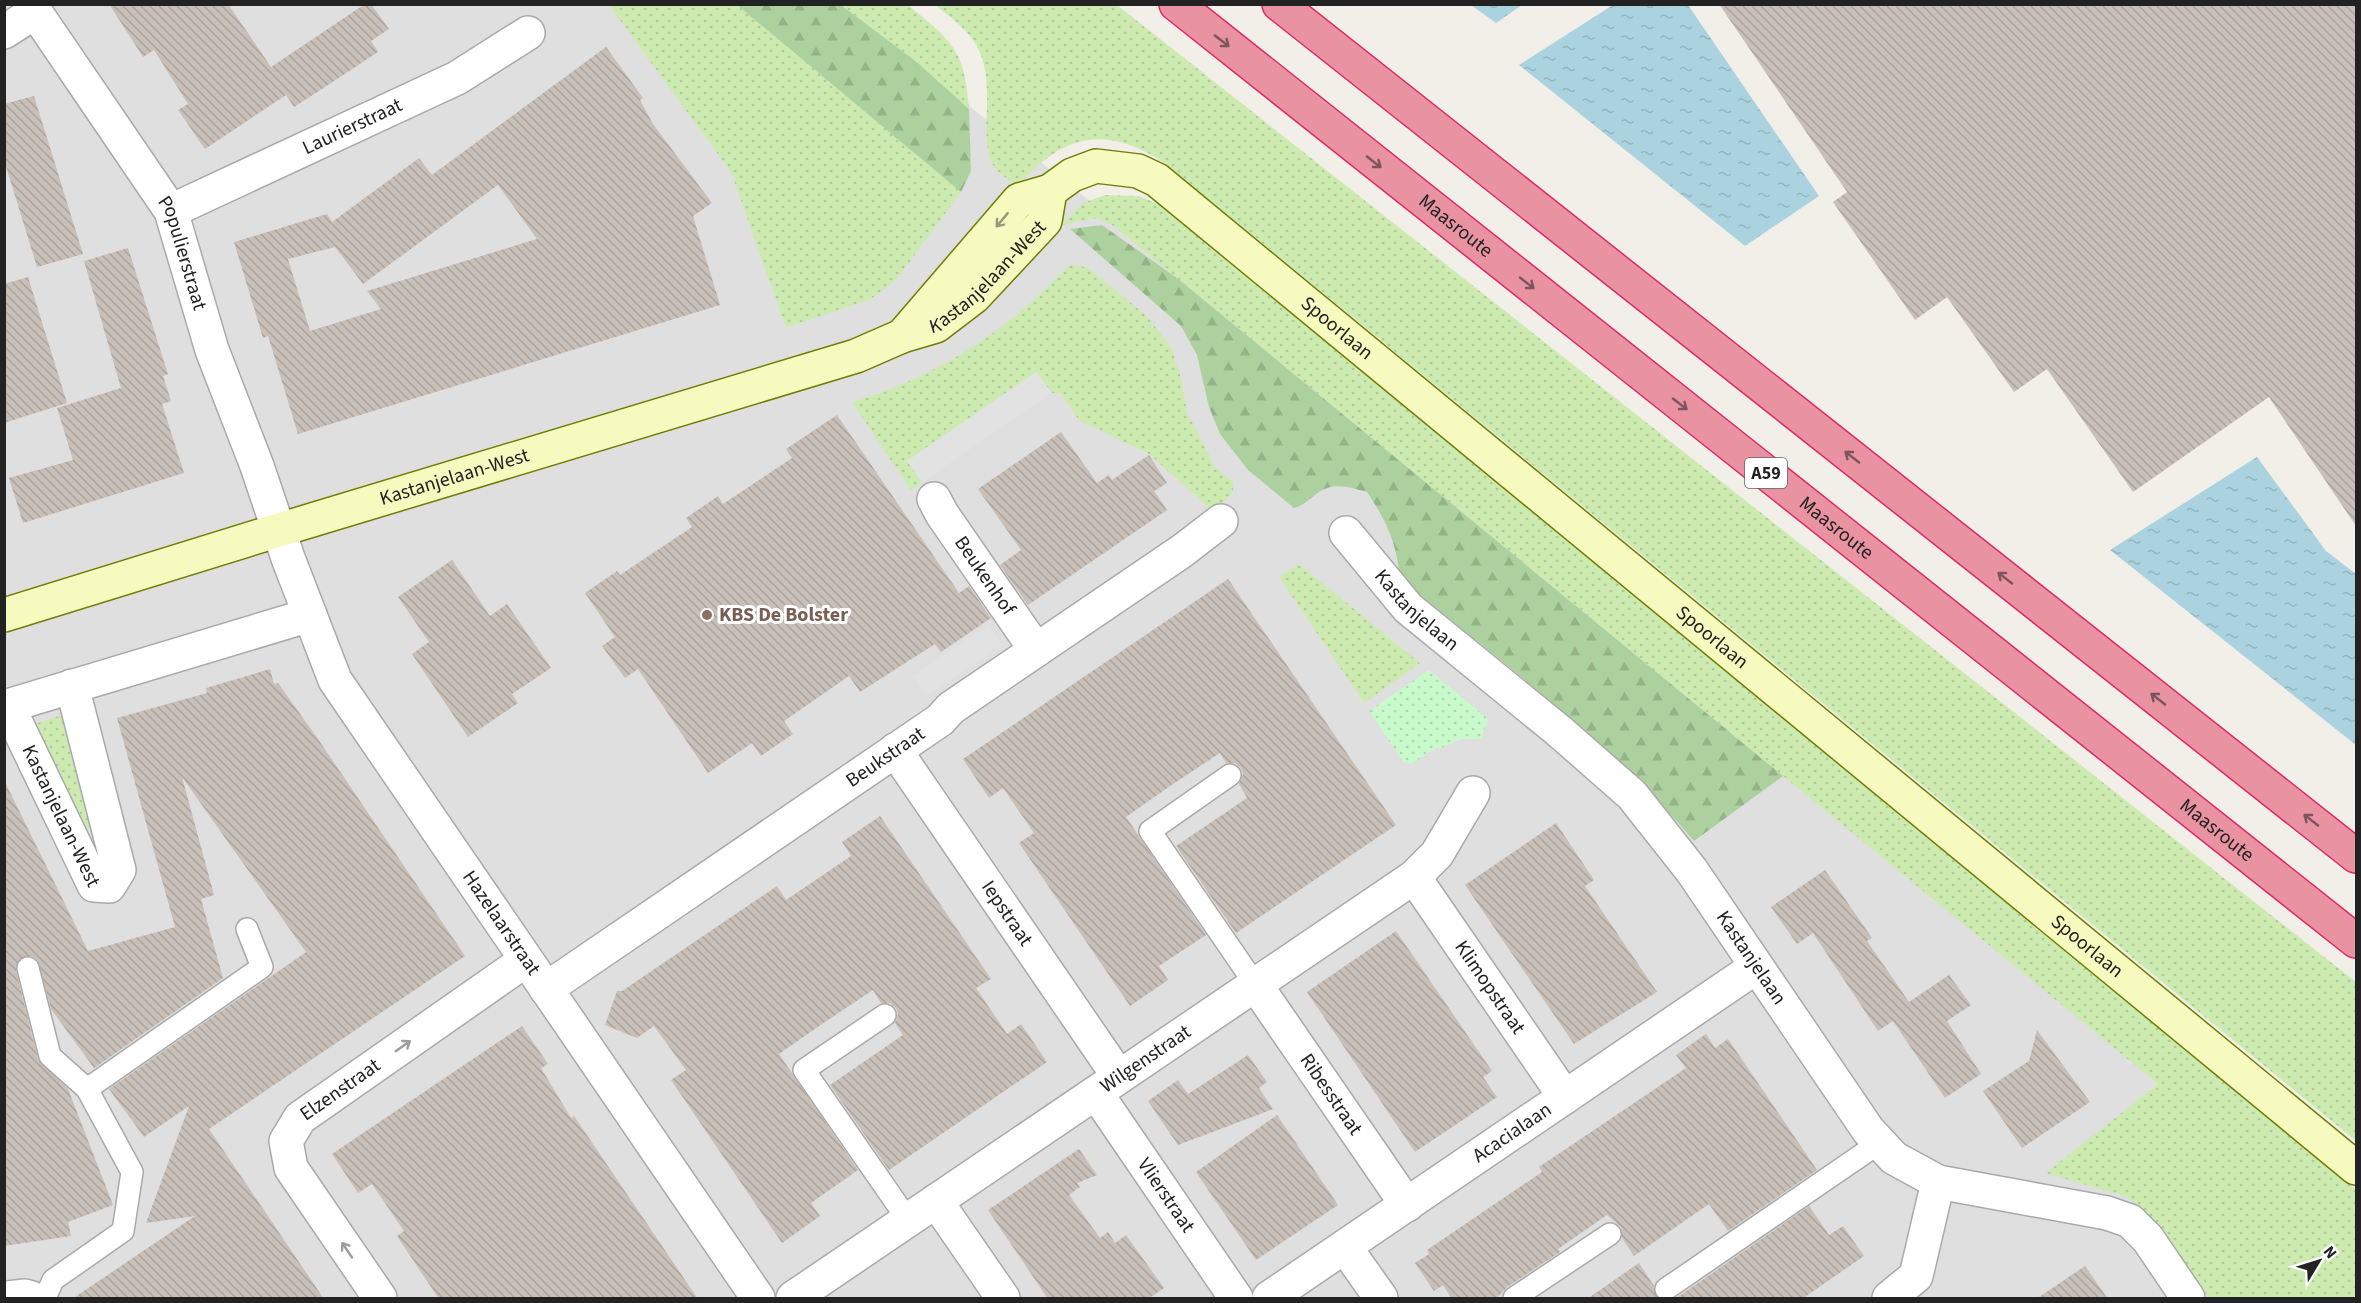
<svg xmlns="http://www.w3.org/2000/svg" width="2361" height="1303" font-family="'Source Sans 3',sans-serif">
<defs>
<pattern id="grass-dots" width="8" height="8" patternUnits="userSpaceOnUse" patternTransform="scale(1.5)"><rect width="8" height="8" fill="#cdebb0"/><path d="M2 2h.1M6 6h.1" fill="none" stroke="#b0c997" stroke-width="1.8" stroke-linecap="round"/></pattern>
<pattern id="forest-firs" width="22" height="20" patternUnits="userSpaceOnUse" patternTransform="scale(1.5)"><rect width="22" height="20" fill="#add19e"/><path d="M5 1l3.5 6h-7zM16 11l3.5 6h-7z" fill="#95b388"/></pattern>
<pattern id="park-dots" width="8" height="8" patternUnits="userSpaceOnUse" patternTransform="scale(1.5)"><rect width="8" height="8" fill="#c8facc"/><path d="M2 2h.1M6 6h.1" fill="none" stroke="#acd6af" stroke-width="1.8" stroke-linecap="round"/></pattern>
<pattern id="water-ripples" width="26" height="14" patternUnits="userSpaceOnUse" patternTransform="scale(1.5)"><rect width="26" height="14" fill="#aad3df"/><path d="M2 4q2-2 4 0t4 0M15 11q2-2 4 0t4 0" fill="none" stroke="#92b5bf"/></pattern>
<pattern id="building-back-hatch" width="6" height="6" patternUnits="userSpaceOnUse" patternTransform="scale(1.5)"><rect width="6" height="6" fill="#c7bfb8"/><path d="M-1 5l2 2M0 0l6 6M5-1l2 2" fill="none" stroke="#aba49e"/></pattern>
</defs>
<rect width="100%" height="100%" fill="#f2efe9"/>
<polygon fill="#e0dfdf" points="5,4 841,5 1137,238 2356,1238 2356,1298 5,1298"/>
<g fill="url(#grass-dots)">
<polygon points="609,5 737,5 961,192 896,280 871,299 786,328 731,172"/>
<path d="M841,5H908C952,41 965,49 969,109L918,63Z"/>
<path d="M935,5H1117L2356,982V1141L1166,164C1108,124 1063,133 1018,186C1010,180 998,174 993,165C977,138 998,84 977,47C968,29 950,17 935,5Z"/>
<polygon points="1105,195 1139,196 1158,204 2356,1190 2356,1298 2209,1298 2152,1218 2127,1197 2046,1173 2158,1084 1114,226 1097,218 1062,225 1083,203"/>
<path d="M1071,264L1088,268L1147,316L1172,349L1181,378L1187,412L1215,467L1233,482V492L1214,512L1149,454L1079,420L1060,393H1052L1036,372L907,461L922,482L911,490L852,402C909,386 967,355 1014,317C1034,301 1052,282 1071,264Z"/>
<polygon points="1299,564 1420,663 1364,703 1279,577"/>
<polygon points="65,714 97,825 82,831 32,725"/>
</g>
<g fill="url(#forest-firs)">
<polygon points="737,5 841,5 918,63 969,109 971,171 961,192"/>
<path d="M1102,225L1177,278L1783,776L1694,841C1608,739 1500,662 1399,577C1398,544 1385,519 1367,492C1348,487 1332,481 1315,495C1308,500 1303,506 1294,508L1248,470L1220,434L1209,407L1197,355L1181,326L1070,229Z"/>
</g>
<polygon fill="url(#park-dots)" points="1429,670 1488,719 1481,739 1461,739 1439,749 1437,747 1412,764 1404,762 1369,711"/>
<g fill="#e2e2e2">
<polygon points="1036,372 1052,393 922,482 907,461"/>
<polygon points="989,625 1003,645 926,697 913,676"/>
</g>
<g fill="url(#water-ripples)">
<polygon points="1471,5 1522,5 1496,23"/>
<polygon points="1613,5 1688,5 1819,196 1745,246 1519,65"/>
<polygon points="2257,457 2326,551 2356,574 2356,745 2110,550"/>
</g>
<g fill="url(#building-back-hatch)" fill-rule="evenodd">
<polygon points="109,4 228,4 271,67 365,4 371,4 389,29 371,41 378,52 322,89 294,107 286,95 205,149 178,110 188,104 154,50 143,57"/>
<polygon points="1719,4 2356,4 2356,526 2269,397 2133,492 2047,369 2014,392 1947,297 1915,320 1833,202 1847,192"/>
<path d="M606,47L643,98L640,100L653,124L712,203L693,216L720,305L298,434L268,336L263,338L234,242L327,214L332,222L419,158L432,175ZM498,185L537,239L367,291L381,309L310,331L288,259L335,247L363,284Z"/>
<polygon points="34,96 83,254 37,267 4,160 4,104"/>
<polygon points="128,248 168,374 163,376 171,401 162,404 184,473 23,523 9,478 73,460 57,408 121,388 84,261"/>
<polygon points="28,277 67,403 4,423 4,284"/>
<polygon points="837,415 959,593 969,586 991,618 941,652 935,644 860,692 849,676 784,721 793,734 761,756 752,743 708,773 638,669 625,678 602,646 615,637 585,593 617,571 620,575 692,527 686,518 718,496 723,504 792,458 786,449"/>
<polygon points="1061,432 1097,483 1109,475 1112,480 1149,455 1167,483 1154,491 1167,510 1028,605 1000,565 1021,550 978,489"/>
<polygon points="452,560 490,616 507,604 551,668 512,694 518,703 468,737 412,654 429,642 398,597"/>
<polygon points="1228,579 1396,825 1236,933 1176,846 1247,798 1239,784 1243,774 1241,768 1235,763 1226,763 1220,753 1173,784 1126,817 1206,935 1159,966 1168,980 1130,1006 1019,843 1034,833 1003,788 989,798 963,759"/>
<polygon points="270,669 274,684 278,683 318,739 465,956 209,1129 324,1299 72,1299 195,1216 146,1223 189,1106 144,1137 109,1089 306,952 182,777 214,895 201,899 223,978 94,1068 51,1009 38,960 31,956 19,959 16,971 38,1059 68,1089 113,1205 68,1222 71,1236 4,1246 4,780 88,951 175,927 117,718 207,693 206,688"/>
<polygon points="880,816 991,979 976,988 1007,1034 1021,1024 1047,1062 889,1170 830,1085 903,1035 895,1023 898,1015 896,1008 890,1003 881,1003 873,990 825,1022 779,1054 858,1170 811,1203 820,1216 782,1243 671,1080 686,1070 654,1026 637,1038 605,1025 617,991 622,991 777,886 786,900 851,856 842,842"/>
<polygon points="1556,823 1594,880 1585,886 1657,992 1574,1044 1465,885"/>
<polygon points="1825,870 1872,938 1867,941 1909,1002 1949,975 1971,1005 1947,1021 1981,1074 1945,1098 1893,1021 1878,1031 1813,933 1797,944 1771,907"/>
<polygon points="1396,931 1492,1071 1483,1077 1497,1097 1415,1152 1307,992"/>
<polygon points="522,1026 548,1064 541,1068 571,1118 574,1116 698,1299 439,1299 397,1236 404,1231 372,1184 358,1193 332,1154"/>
<polygon points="2037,1030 2090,1102 2022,1148 1983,1091 2029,1061"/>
<polygon points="1706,1034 1715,1048 1728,1039 1817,1170 1728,1231 1709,1204 1634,1256 1622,1238 1621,1227 1607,1215 1558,1249 1560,1252 1507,1287 1496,1299 1452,1299 1443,1285 1434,1291 1415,1263 1429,1254 1427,1250 1542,1172 1539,1167 1686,1068 1676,1055"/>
<polygon points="1248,1055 1267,1082 1259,1088 1273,1109 1178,1145 1148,1101 1178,1080 1188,1094"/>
<polygon points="1277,1115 1338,1205 1256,1260 1196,1172"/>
<polygon points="1079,1149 1097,1175 1077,1183 1080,1187 1069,1195 1100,1238 1108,1232 1115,1243 1126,1235 1164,1288 1148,1299 1048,1299 988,1210"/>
<polygon points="1809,1206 1829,1235 1843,1226 1864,1256 1802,1299 1675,1299"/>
<polygon points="1639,1263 1654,1286 1658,1299 1587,1299"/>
<polygon points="2085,1266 2108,1299 2036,1299"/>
</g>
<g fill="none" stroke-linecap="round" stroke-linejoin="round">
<defs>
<g id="service">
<polyline points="1230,775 1150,831 1255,984"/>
<polyline points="28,968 50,1056 87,1089 132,1172 123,1231 53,1280 45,1298"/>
<polyline points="885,1015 804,1070 908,1220"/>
<polyline points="87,1089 262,967 247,929"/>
<polyline points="1666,1289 1879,1143"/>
<polyline points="1514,1298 1610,1234"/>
</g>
<g id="minor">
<path id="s1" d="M30,4L171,211L212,350L257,466L288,558L335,680L758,1298"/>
<polyline points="4,32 35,12"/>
<path id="s2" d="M171,211L457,78L528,33"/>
<path id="s3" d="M934,499L942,514L1036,650"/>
<path id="s4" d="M1346,533L1408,608L1559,731L1632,795L1692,871L1868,1130L1894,1158L1938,1182L2107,1213L2130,1221L2148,1239L2188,1298"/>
<path id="s5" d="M8,706L94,885L109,886L119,870L72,686"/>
<polyline points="4,707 310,615"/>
<path id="s6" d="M895,750L1119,1077"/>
<path id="s7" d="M1414,877L1565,1097"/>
<path id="s8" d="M1255,984L1407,1205"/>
<path id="s9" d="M546,989L940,720L951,708L1182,551L1221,521"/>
<path id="s10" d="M1096,1093L1236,1298"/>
<polyline points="936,1201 1003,1298"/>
<polyline points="1345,1247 1381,1298"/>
<polyline points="8,1298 25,1296 32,1298"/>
<path id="s11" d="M380,1298L291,1168L286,1141L300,1118L526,960"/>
<path id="s12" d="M793,1298L1414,877L1437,854L1473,793"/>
<path id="s13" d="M1269,1298L1756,967"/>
<polyline points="1889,1298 1916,1276 1938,1182"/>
</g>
<g id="secondary">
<path id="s14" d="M902,336L1019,200L1050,191L1072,175L1096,166L1138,171L1157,180L2356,1168"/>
<path id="s15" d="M4,615L279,530L856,356L902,336L936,326L974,297L1045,221L1050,191"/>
</g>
<g id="motorway">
<path id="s16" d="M1176,4L2356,941"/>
<polyline points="1279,4 2356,856"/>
</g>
</defs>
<use href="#service" stroke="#a9a9a9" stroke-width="24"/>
<use href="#minor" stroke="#a9a9a9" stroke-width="36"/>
<use href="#secondary" stroke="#707d05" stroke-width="36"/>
<use href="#motorway" stroke="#dc2a67" stroke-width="36"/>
<use href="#service" stroke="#fff" stroke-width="21"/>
<use href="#minor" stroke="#fff" stroke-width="33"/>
<use href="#secondary" stroke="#f7fabf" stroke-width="33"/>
<use href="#motorway" stroke="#e892a2" stroke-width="33"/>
</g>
<defs><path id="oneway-shaft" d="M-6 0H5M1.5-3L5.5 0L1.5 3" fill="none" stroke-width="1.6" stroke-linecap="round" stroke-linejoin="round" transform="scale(1.5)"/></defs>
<g stroke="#7b545c">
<use href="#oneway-shaft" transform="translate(1222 41) rotate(38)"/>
<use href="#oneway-shaft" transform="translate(1374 162) rotate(38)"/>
<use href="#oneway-shaft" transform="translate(1527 283) rotate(38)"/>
<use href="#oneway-shaft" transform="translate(1680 404) rotate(38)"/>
<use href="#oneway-shaft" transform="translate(1852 457) rotate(-142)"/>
<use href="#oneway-shaft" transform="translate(2005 578) rotate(-142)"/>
<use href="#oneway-shaft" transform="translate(2158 699) rotate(-142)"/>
<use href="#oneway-shaft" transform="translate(2311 820) rotate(-142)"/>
</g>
<use stroke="#979978" href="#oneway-shaft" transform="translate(1002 220) rotate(130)"/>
<g stroke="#9c9c9c">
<use href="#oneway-shaft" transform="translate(403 1046) rotate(-35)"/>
<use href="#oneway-shaft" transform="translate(347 1250) rotate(-124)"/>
</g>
<circle fill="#8d6e63" stroke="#fff" stroke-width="2" cx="707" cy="615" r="6"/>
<g text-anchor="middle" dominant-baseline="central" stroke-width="6" stroke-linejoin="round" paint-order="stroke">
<rect fill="#fff" stroke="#646464" stroke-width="1.5" x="1745" y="458" width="42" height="30" rx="4.5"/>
<g font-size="18" font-weight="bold" fill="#222">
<text x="1766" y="473">A59</text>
</g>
<g font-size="20" fill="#222" stroke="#fff">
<text stroke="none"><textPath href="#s2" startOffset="200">Laurierstraat</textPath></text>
<text stroke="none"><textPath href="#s16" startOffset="357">Maasroute</textPath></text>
<text stroke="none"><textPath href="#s1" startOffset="294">Populierstraat</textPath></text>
<text stroke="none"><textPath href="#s15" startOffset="1047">Kastanjelaan-West</textPath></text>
<text stroke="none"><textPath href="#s14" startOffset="561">Spoorlaan</textPath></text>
<text stroke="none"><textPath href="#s15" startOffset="471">Kastanjelaan-West</textPath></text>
<text stroke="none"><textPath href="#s16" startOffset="843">Maasroute</textPath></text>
<text stroke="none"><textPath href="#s3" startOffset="92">Beukenhof</textPath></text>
<text stroke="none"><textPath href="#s4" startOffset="105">Kastanjelaan</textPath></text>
<text stroke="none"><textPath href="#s14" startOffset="1047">Spoorlaan</textPath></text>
<text stroke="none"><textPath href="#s9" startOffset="411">Beukstraat</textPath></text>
<text stroke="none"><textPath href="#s5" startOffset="122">Kastanjelaan-West</textPath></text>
<text stroke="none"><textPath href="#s16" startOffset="1329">Maasroute</textPath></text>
<text stroke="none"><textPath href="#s6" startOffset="198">Iepstraat</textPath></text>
<text stroke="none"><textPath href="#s1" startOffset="1042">Hazelaarstraat</textPath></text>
<text stroke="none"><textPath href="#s14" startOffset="1533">Spoorlaan</textPath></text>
<text stroke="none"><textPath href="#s4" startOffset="591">Kastanjelaan</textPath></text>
<text stroke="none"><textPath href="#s7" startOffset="134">Klimopstraat</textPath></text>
<text stroke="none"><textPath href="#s12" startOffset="426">Wilgenstraat</textPath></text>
<text stroke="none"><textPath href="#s11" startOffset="261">Elzenstraat</textPath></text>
<text stroke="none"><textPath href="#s8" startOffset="134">Ribesstraat</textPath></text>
<text stroke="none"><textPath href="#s13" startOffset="294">Acacialaan</textPath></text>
<text stroke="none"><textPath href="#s10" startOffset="124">Vlierstraat</textPath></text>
</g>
<g font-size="20" font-weight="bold" fill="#785e54" stroke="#fff" text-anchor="start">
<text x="719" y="615">KBS De Bolster</text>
</g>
</g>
<rect width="2361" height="1303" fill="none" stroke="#222222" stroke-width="12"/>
<g transform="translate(2319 1261) rotate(52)" stroke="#ffffff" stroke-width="4.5" paint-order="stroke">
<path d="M0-4.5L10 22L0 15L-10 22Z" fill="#222222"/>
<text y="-9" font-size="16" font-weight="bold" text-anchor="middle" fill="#222222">N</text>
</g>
</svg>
